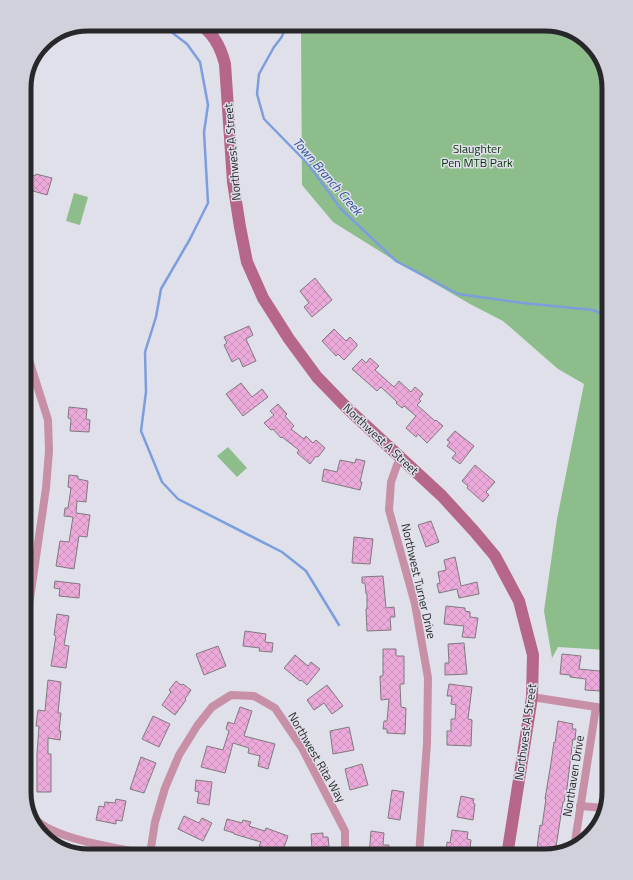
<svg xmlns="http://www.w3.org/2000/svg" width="633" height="880" font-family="'Titillium Web',sans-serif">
<defs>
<pattern id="building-cross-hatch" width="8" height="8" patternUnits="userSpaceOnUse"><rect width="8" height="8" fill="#ecaadb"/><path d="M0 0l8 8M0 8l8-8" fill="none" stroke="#ca92bc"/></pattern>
</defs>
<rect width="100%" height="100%" fill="#dfe0e9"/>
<g fill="#8ebd8c">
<polygon points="301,24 549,24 577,33 600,56 609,88 609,630 606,650 558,647 552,658 544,611 557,519 584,384 558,369 503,321 470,304 389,257 333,222 302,185"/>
<polygon points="74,193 88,197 80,225 66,221"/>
<polygon points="228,447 247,468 237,477 217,456"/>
</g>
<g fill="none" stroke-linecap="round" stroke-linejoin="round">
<g stroke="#7c9edd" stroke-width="2.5">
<polyline points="161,24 187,44 200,62 208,105 204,132 208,203 190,239 161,289 156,317 145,352 146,392 141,431 162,482 178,499 282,552 306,571 339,625"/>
<polyline points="288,24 281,38 274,47 259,74 257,94 264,119 308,164 341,209 396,261 458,294 523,303 593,310 609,317"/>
</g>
</g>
<g fill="url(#building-cross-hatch)" stroke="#80797e">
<polygon points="24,173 35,176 36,174 52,178 47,195 33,191 26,215 24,214"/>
<polygon points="315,278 332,300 312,317 304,307 309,303 300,291"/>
<polygon points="249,326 253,335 246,339 256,361 243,367 239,358 232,362 224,345 227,343 224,337"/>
<polygon points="334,329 346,341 350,337 357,344 357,346 344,360 338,354 336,356 322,341"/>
<polygon points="370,358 379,366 375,370 394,387 399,381 411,392 415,387 423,394 419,399 421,401 417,405 435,421 436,420 443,426 427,443 418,434 416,437 406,428 416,416 404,406 402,408 396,403 397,402 381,387 377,391 352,369 362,359 366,363"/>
<polygon points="241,383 252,397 262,389 268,397 243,416 226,394"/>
<polygon points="278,404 287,414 285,416 294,426 291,429 304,439 306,436 313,443 316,440 325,448 318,457 316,456 310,464 297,453 299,450 282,437 281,438 273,429 271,430 264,423 274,415 270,411"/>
<polygon points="69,407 87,409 86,419 90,420 89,432 70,431 71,419 68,418"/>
<polygon points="455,431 474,446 460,464 452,458 456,453 447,446 450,442 447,440"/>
<polygon points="356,459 365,461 360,482 362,482 360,490 322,481 324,469 337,472 340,460 355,463"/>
<polygon points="475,465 495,482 486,492 489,495 483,502 467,488 468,486 462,481"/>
<polygon points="69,475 78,476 78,479 88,481 86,502 77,501 76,513 90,515 87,537 79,536 74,569 56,566 60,541 69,542 73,517 64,516 65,508 68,508 71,488 68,487"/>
<polygon points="431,521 439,542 426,547 418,525"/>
<polygon points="354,537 373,539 370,564 352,563"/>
<polygon points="455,557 461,586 477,582 479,594 459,598 457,589 439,593 437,584 440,583 438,572 446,570 444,560"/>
<polygon points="383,576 386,608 394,607 395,617 390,617 391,630 367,631 366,609 367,609 367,594 366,594 365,583 362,583 362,577"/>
<polygon points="55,581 80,584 79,598 59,596 60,589 54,588"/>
<polygon points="446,606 465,608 465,611 470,612 470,617 478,618 475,638 462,637 464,626 444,624"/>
<polygon points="57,614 69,616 64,645 69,646 66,668 51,666 56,636 54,635"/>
<polygon points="245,631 266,634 265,642 273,643 272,652 259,651 260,648 243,646"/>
<polygon points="464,643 467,674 445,675 445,663 449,663 448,644"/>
<polygon points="218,646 226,666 204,675 196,654"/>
<polygon points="383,649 396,649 396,656 404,656 404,684 400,684 401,707 406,708 405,734 387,733 387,729 383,729 384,721 387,721 389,699 381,700 380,676 383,676"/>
<polygon points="562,654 581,656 579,669 609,672 609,685 602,685 601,691 585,690 586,679 570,677 570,675 560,674"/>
<polygon points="295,655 308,666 311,662 320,669 307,685 301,680 300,681 284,668"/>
<polygon points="48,680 61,682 58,713 61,713 59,731 61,731 60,740 48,738 48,754 51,754 51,792 37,792 37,754 39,726 36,726 38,710 45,711"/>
<polygon points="176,681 181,685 183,684 191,690 185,699 186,700 175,715 162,705 171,692 169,690"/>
<polygon points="449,684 472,687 468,719 472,720 471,746 447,745 447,731 451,731 451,719 455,719 456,705 451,704 452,696 447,696"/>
<polygon points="327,685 343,706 332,714 324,703 314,710 307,700"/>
<polygon points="240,707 252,711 244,736 275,744 268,769 258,766 260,756 248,753 249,748 233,743 225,773 201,767 207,746 223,750 229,731 226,729 228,722 234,724"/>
<polygon points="153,716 170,724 159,747 142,739"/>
<polygon points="558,721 573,724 572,729 576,729 575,740 573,739 567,788 564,802 563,802 555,853 545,856 536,856 540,825 542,826 546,799 545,799 551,763 554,742 555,743"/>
<polygon points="349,727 354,750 333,754 330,731"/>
<polygon points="141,757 156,763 144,793 130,789"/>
<polygon points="604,763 609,763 609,790 602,789"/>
<polygon points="362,764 368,785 350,790 345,769"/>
<polygon points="196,780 212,782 209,805 197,803 199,792 195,791"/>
<polygon points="392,790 404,792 400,820 388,818"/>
<polygon points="461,796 474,799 473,803 475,804 473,820 457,817"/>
<polygon points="116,799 126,801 122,821 116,820 116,824 96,820 99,806 104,807 105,802 115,803"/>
<polygon points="184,816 199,823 202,818 212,823 203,841 178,829"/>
<polygon points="227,819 242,823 243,820 251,822 249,826 265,831 266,828 288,836 281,856 271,854 272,851 259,846 261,842 234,834 234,833 224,830"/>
<polygon points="452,830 468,832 467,839 471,840 470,849 467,849 466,855 446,852 447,842 450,843"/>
<polygon points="371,831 384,833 383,845 389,845 388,856 369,856"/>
<polygon points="323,833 323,837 328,837 329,846 312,848 311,834"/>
</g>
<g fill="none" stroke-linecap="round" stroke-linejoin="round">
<g stroke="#c790a6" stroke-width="8">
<polyline points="402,458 397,465 391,482 389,510 415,604 428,678 427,743 419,856"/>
<polyline points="24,640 46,488 49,451 48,420 24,344"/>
<polyline points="532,697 609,709"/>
<polyline points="580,806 605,808"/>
<path d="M29,810C30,812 32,815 34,818C55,841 129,850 160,856"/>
<polyline points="574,848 596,707"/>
<polyline points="150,854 155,822 165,788 179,755 197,726 212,707 231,695 254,696 275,708 302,748 345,831 345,856"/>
</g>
<path stroke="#b66789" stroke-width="12" d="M199,24C214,33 221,48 225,64L233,182L240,227L247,262L263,298L289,339L317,377L348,409L442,496L474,531L495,556L519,601L533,655L532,697L507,856"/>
</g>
<g text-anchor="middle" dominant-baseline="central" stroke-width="3" stroke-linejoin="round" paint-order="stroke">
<g font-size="12" fill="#0a330c" stroke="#dfe0e9">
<text x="477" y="148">Slaughter<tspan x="477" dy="14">Pen MTB Park</tspan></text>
</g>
<g font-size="12" fill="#28282b" stroke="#dfe0e9">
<text transform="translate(232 152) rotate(-95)">Northwest A Street</text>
<text transform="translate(381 439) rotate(43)">Northwest A Street</text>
<text transform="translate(419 581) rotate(77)">Northwest Turner Drive</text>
<text transform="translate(525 732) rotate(-82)">Northwest A Street</text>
<text transform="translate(317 757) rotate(60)">Northwest Rita Way</text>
<text transform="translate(573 776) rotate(-81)">Northaven Drive</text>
</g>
<g font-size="13" font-style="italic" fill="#2a4f9b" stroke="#dfe0e9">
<text transform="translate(328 176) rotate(49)">Town Branch Creek</text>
</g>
</g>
<path d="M0 0H633V880H0ZM88 31H545A57 57 0 0 1 602 88V792A57 57 0 0 1 545 849H88A57 57 0 0 1 31 792V88A57 57 0 0 1 88 31Z" fill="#d0d1da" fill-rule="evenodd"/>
<path fill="none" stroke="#28282b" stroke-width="5" d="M88 31H545A57 57 0 0 1 602 88V792A57 57 0 0 1 545 849H88A57 57 0 0 1 31 792V88A57 57 0 0 1 88 31Z"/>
</svg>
